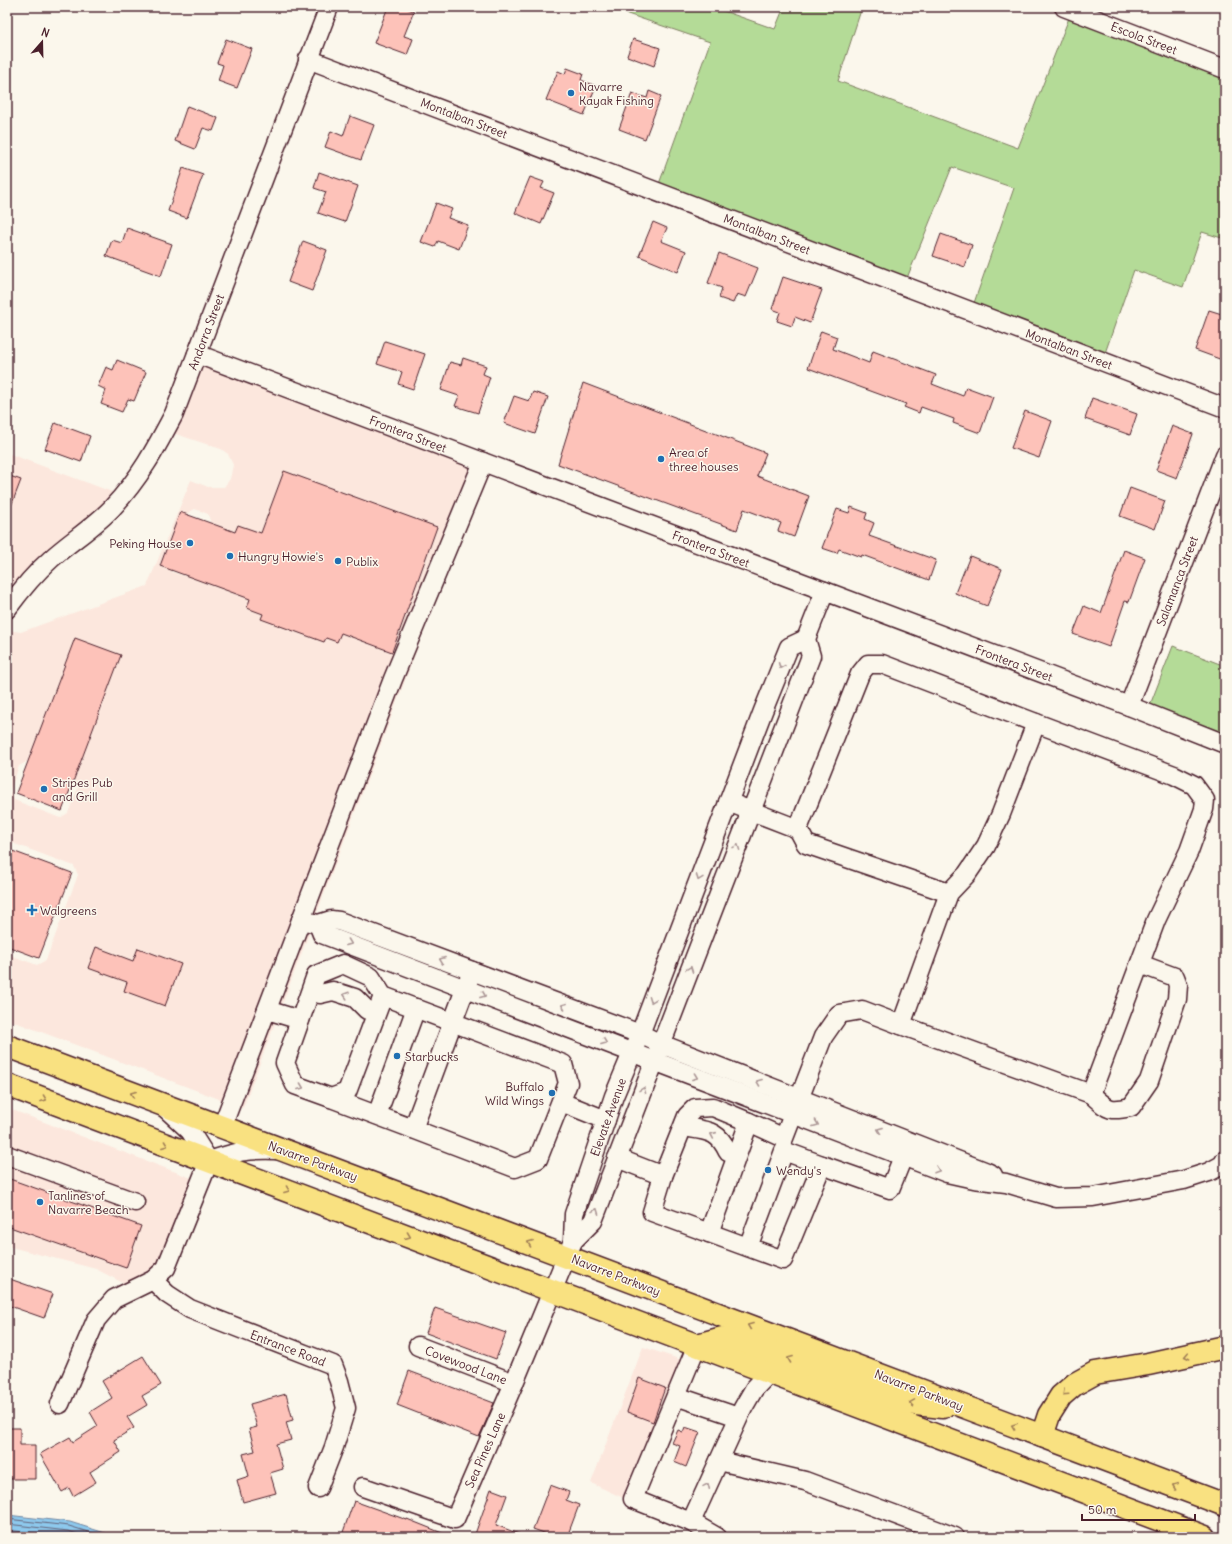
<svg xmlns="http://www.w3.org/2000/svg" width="1232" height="1544" font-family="Delius,sans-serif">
<rect width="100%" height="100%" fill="#fbf7ec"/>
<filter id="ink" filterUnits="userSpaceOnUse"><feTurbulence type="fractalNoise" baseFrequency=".025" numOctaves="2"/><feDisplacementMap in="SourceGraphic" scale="8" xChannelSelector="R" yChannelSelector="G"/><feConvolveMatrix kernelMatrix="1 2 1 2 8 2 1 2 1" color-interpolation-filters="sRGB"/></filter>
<g filter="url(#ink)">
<g fill="#fce7dd" fill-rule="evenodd">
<path d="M201,365L484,472L243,1108L7,1019V954L37,965L46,960L78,875L74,866L7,841V630L21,632L147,586L191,480L208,487H224L230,479L233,465L228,454L221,449L173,433ZM195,509L208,514L211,524L194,572L185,576L172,572L169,562L186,514ZM28,761L74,779L78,788L68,813L60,818L14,800L10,791L19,766Z"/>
<polygon points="7,453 115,493 106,503 7,596"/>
<polygon points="7,1108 194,1179 158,1265 149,1273 125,1284 96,1269 7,1246"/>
<polygon points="643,1347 694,1364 634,1503 591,1483"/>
</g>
<g fill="#b4db97" stroke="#7f7d61">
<polygon points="607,7 712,7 775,29 784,7 862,7 838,81 1018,148 1069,18 1225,79 1225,239 1202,232 1183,287 1134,270 1105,353 974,303 1014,188 952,167 907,278 659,184 710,42"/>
<polygon points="1173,646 1225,666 1225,735 1150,705"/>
</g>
<polygon fill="#8dc9ed" stroke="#72859f" points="7,1515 70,1522 118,1537 7,1537"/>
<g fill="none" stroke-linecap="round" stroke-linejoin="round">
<g stroke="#656379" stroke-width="1">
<polyline points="7,1519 69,1526 104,1537"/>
<polyline points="7,1524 68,1531 87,1537"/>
<polyline points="7,1530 65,1537"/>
</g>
</g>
<g fill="#fdc2b9" stroke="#4a1f2b">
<polygon points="388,7 403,7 414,11 404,36 413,39 407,55 374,43"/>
<polygon points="226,39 252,49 237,88 218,81 223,65 217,63"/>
<polygon points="633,39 660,48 654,66 627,56"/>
<polygon points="567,68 583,74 581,80 596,86 584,115 546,100 558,71 565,74"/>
<polygon points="649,91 661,96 645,139 619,129 632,93 647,98"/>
<polygon points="187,106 218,118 213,131 203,128 195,149 175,141"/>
<polygon points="350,116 374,125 361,160 325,147 331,131 343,136"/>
<polygon points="183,168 203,175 187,218 168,211"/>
<polygon points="319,172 358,186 345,222 318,213 326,192 314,188"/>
<polygon points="530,177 544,182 541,188 554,193 541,224 515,213"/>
<polygon points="436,203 452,209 448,218 468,225 459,249 438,241 435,247 421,242"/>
<polygon points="653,222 667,228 661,241 686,251 678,272 639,256"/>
<polygon points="127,228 172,244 161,276 106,256 112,240 122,243"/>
<polygon points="941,234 972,245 965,267 933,256"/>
<polygon points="303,241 327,250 312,291 288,282"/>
<polygon points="719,253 758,268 746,297 737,294 733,303 719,298 722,288 708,283"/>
<polygon points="783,277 822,290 810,323 795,317 792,326 777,321 780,312 772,309"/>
<polygon points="1209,310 1225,315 1225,335 1222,345 1225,346 1225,361 1195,350"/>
<polygon points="821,331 837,337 833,349 869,363 873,351 936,375 932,384 963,396 966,387 993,397 980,433 953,423 954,419 921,407 919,413 904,407 906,404 808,368"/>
<polygon points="385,341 425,354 413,389 398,384 402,372 377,364"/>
<polygon points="463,358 486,366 483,374 490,377 478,413 455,406 459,396 441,390 450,362 461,365"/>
<polygon points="117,360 146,372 134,401 128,399 122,412 101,404 106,390 98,386 106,367 113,370"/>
<polygon points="583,383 766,453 757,476 809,496 794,537 778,531 781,523 744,509 737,530 558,464"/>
<polygon points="533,392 548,397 535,434 504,423 514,396 529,401"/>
<polygon points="1092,398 1137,414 1130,435 1085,419"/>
<polygon points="1025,411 1052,421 1039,458 1011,448"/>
<polygon points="55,423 90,436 81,462 45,449"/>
<polygon points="1172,426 1193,434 1177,478 1156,470"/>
<polygon points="284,471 437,527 392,652 341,633 337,642 326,638 324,642 261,619 263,614 247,608 250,599 160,566 180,512 235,532 238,525 261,533"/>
<polygon points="7,475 21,480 8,514 7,513"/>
<polygon points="1130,488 1165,501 1155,529 1120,516"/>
<polygon points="851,507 867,513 865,519 874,523 869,536 936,560 929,580 862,555 861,557 839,549 837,553 822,548 837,509 849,513"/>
<polygon points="1124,550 1145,558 1129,602 1125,601 1109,647 1073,634 1084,606 1101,613"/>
<polygon points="970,556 1002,569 987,606 955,593"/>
<polygon points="75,638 121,655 62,811 16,793"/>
<polygon points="7,849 72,873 39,958 7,946"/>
<polygon points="96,947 133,961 138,948 181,964 165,1006 124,991 127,982 88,968"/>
<polygon points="7,1178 141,1226 126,1268 7,1226"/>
<polygon points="7,1278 53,1294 44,1318 7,1305"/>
<polygon points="435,1308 506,1333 496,1359 426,1333"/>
<polygon points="143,1356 161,1385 142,1396 147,1405 127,1417 134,1428 114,1440 121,1452 90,1472 96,1482 73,1496 69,1488 62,1492 40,1454 70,1437 73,1442 98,1426 90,1412 112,1398 102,1381"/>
<polygon points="409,1371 494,1403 479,1437 397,1405"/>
<polygon points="639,1378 665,1388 653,1422 627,1412"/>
<polygon points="286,1394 293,1420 286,1422 291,1440 276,1444 283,1469 270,1473 276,1493 243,1502 237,1480 249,1476 243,1454 255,1451 249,1429 257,1427 250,1404"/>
<polygon points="685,1427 700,1432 686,1467 674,1462 680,1446 672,1443 678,1430 683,1432"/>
<polygon points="7,1428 20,1428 20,1445 35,1445 35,1479 7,1479"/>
<polygon points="550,1485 569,1492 566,1500 579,1505 567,1537 555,1537 533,1529"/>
<polygon points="491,1489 507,1495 496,1525 524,1536 524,1537 474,1537"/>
<polygon points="354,1501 407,1520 407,1519 452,1537 349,1537 342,1535"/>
</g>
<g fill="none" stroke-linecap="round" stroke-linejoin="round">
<defs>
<g id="minor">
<polyline points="1064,7 1225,69"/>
<polyline points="308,59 1225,408"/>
<polyline points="197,354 1129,706 1225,744"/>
<path d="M7,609C21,590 34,574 51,559C70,542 95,526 112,508C140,478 155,450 174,414L329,7"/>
<polyline points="1129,706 1225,455"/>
<polyline points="1036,723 1174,775 1194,785 1205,800 1204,809 1189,851 1156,920 1091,1094"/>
<polyline points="728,802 798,829 860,674 868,664 882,664 1036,723 1001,814 986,846 967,874 949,893 901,1025"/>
<polyline points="798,829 806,844 949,893"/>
<polyline points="301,920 318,924 331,920 339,921 640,1034 661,1044 987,1172 993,1175"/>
<polyline points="318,924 322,934 947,1173 974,1179 1006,1183 1056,1198 1093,1197 1184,1180 1209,1172 1222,1165 1225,1160"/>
<polyline points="320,994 333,991 355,998 367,1010"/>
<path d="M383,996L347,1092L331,1098L295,1085L285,1063L316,975L343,964L371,977L383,996L563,1064L568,1083L538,1159L515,1168L413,1129C433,1076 452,1023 472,971"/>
<polyline points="267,1010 300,1020"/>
<polyline points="331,1098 413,1129"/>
<polyline points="561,1102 606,1120"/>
<polyline points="164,1107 190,1131 209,1161"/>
<polyline points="377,1115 416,1008"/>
<path d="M749,1122L784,1138L823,1037L839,1014L862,1010L901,1025L1091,1094C1108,1109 1108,1112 1131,1107L1149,1081L1177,999L1178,985L1175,977L1140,964"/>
<polyline points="222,1127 393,679 483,462"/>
<path d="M690,1128C711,1131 719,1133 728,1152"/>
<polyline points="7,1155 135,1202"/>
<polyline points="617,1158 663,1176 652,1212 783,1260 822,1165 784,1151 748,1247"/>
<polyline points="822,1165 890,1189 907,1147"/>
<polyline points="663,1176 687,1116 695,1108 713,1107 749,1122 709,1233"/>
<polyline points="573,1241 593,1221 811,656 806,639 825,591"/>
<polyline points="153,1280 167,1294 190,1309 333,1365 339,1381 346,1408 334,1447 318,1488"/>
<polyline points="697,1345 633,1499 691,1522 717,1537"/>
<polyline points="418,1346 514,1383"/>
<polyline points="676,1396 738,1417"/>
<path d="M60,1404L96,1320L114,1299L153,1280L166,1268L209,1161C235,1152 247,1149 275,1150"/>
<polyline points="719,1461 805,1481 955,1537"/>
<polyline points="363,1487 455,1519 514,1383 573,1241 574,1214 614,1096 640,1034 763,711 789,647 806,639"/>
<polyline points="691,1522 743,1408 754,1389 770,1372"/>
</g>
<g id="highway">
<polyline points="7,1046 1225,1505"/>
<polyline points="7,1085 1205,1537"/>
<polyline points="697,1345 722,1338 746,1342 906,1403 943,1407"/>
<polyline points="1042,1436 1049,1415 1061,1396 1075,1384 1095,1373 1148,1364 1225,1347"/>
</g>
</defs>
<use href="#minor" stroke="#4a1f2b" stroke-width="21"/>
<use href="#highway" stroke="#4a1f2b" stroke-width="25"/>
<use href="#minor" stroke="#fbf7ec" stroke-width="18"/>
<use href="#highway" stroke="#f9e181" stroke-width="22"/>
</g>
<defs><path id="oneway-chevron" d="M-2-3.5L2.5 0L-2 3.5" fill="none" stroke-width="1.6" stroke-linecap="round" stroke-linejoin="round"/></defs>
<g stroke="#ab9695">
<use href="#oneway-chevron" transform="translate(781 666) rotate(113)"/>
<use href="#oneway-chevron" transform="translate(737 847) rotate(-69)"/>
<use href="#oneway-chevron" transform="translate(699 878) rotate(111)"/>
<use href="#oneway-chevron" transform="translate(349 943) rotate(21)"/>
<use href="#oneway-chevron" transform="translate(442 960) rotate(-159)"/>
<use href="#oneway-chevron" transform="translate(690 969) rotate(-69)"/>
<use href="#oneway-chevron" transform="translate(346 995) rotate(-162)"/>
<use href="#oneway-chevron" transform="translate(483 995) rotate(21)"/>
<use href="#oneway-chevron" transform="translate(652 1000) rotate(111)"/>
<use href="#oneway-chevron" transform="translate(564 1006) rotate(-159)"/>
<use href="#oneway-chevron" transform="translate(604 1042) rotate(21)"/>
<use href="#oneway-chevron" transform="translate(695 1077) rotate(21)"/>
<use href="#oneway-chevron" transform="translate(759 1082) rotate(-159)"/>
<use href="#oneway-chevron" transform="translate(301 1087) rotate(21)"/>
<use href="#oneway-chevron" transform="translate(643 1090) rotate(-69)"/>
<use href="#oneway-chevron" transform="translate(816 1124) rotate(21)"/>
<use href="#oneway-chevron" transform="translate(880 1130) rotate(-159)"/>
<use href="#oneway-chevron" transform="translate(713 1135) rotate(-156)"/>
<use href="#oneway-chevron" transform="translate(937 1170) rotate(19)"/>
<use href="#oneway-chevron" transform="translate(596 1211) rotate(-69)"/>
<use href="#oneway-chevron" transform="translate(707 1486) rotate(-66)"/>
</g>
<g stroke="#a28056">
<use href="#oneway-chevron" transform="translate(133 1094) rotate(-159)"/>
<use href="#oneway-chevron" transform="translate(44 1099) rotate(21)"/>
<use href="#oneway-chevron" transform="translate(165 1145) rotate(21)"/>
<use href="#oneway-chevron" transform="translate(287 1190) rotate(21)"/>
<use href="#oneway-chevron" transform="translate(408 1236) rotate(21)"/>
<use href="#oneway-chevron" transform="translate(530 1243) rotate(-159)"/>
<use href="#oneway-chevron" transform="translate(750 1326) rotate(-159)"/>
<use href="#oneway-chevron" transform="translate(1187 1356) rotate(168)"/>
<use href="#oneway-chevron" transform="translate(790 1359) rotate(-159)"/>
<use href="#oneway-chevron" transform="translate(1065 1393) rotate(137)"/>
<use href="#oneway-chevron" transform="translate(912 1403) rotate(-171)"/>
<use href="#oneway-chevron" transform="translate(1014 1426) rotate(-160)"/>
<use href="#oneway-chevron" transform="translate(1175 1486) rotate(-159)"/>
</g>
</g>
<g fill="#1f6fb2" stroke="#fbf7ec" stroke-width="1.5">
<circle cx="571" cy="93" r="4"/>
<circle cx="661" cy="459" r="4"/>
<circle cx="190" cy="543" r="4"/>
<circle cx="230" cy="556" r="4"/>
<circle cx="338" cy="561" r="4"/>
<circle cx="44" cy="789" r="4"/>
<path d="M30 904h4v4h4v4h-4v4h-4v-4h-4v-4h4z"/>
<circle cx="397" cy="1056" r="4"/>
<circle cx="552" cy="1093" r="4"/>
<circle cx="768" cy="1170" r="4"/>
<circle cx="40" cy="1202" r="4"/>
</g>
<g text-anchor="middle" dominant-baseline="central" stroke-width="3" stroke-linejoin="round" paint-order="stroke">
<g font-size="12" fill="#4a1f2b" stroke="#fbf7ec">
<text transform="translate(1144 38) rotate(21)">Escola Street</text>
<text transform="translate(464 118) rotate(21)">Montalban Street</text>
<text transform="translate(767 234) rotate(21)">Montalban Street</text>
<text transform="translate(206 332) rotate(-69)">Andorra Street</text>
<text transform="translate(1069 349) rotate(21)">Montalban Street</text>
<text transform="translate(408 434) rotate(21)">Frontera Street</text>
<text transform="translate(711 549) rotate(21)">Frontera Street</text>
<text transform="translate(1177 581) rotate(-69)">Salamanca Street</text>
<text transform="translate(1014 663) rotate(21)">Frontera Street</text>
<text transform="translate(608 1117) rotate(-70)">Elevate Avenue</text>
<text transform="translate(313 1161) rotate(20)">Navarre Parkway</text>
<text transform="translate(616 1275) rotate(21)">Navarre Parkway</text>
<text transform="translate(288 1348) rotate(21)">Entrance Road</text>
<text transform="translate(466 1365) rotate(21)">Covewood Lane</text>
<text transform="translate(919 1390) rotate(21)">Navarre Parkway</text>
<text transform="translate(485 1450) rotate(-66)">Sea Pines Lane</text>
</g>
<g font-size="12" fill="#4a1f2b" stroke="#fbf7ec" text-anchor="start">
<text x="579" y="86">Navarre<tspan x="579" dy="14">Kayak Fishing</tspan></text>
<text x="669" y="452">Area of<tspan x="669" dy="14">three houses</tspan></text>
<text x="182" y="543" text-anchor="end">Peking House</text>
<text x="238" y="556">Hungry Howie's</text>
<text x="346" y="561">Publix</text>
<text x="52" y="782">Stripes Pub<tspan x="52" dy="14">and Grill</tspan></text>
<text x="40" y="910">Walgreens</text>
<text x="405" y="1056">Starbucks</text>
<text x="544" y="1086" text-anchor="end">Buffalo<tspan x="544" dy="14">Wild Wings</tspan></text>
<text x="776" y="1170">Wendy's</text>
<text x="48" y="1195">Tanlines of<tspan x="48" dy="14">Navarre Beach</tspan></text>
</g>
</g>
<rect width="1232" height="1544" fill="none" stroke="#fbf7ec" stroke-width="24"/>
<rect x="12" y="12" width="1208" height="1520" fill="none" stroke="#4a1f2b" stroke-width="1.5" filter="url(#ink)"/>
<g transform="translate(42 42) rotate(20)" stroke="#fbf7ec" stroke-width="3" paint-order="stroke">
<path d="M0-3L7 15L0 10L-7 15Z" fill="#4a1f2b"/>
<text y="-6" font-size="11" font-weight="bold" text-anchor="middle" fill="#4a1f2b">N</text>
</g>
<path d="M1082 1514v6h113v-6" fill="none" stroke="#4a1f2b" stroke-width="2"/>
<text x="1088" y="1514" font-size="12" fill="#4a1f2b" stroke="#fbf7ec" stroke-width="3" paint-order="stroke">50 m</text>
</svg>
